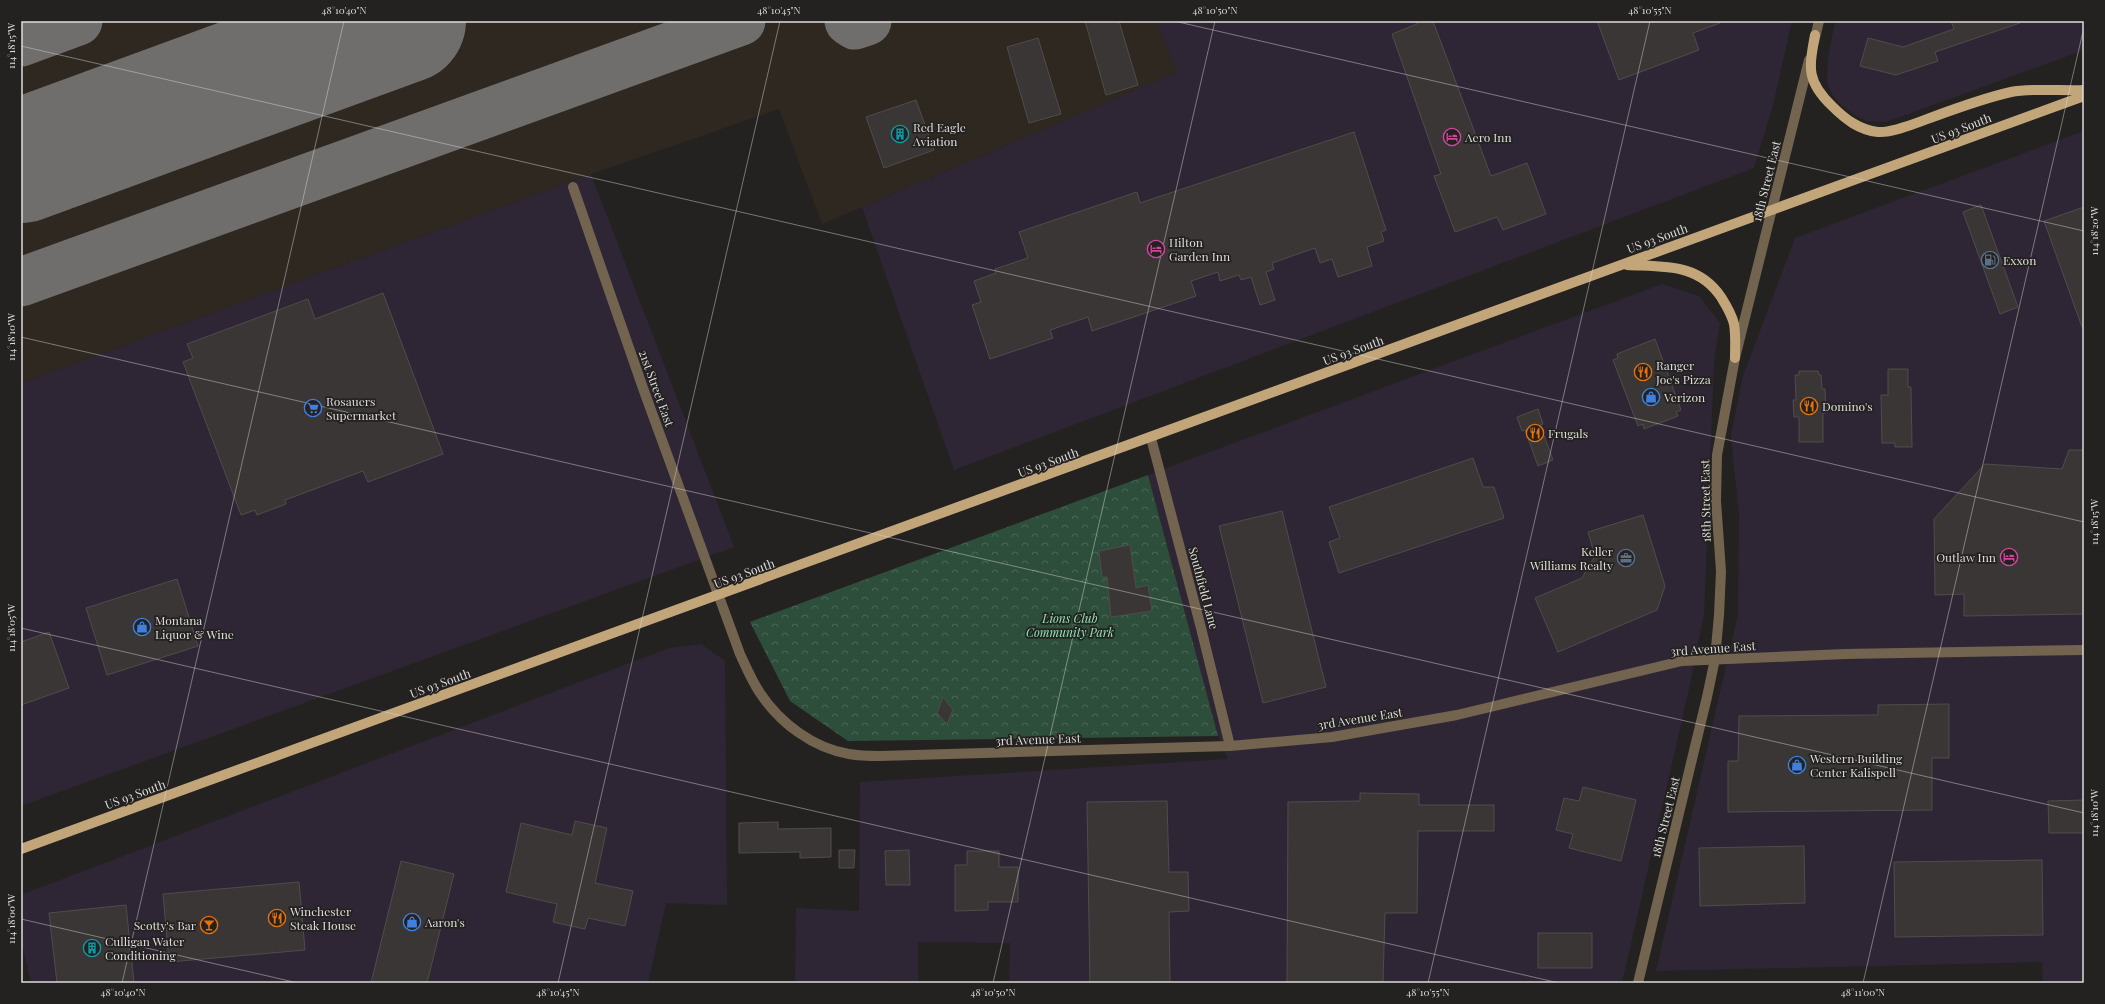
<svg xmlns="http://www.w3.org/2000/svg" width="2105" height="1004" font-family="'Playfair Display',serif">
<defs>
<pattern id="park-crowns" width="20" height="18" patternUnits="userSpaceOnUse"><rect width="20" height="18" fill="#2d4e3a"/><path d="M2 6a3 3 0 1 1 6 0M12 15a3 3 0 1 1 6 0" fill="none" stroke="#4b6756"/></pattern>
</defs>
<rect width="100%" height="100%" fill="#242220"/>
<g fill="#2f2635">
<polygon points="1156,21 1792,21 1773,105 1754,168 954,470 862,207 1177,72"/>
<polygon points="1835,21 2084,21 2084,50 1886,122 1866,121 1853,114 1839,103 1832,94 1827,81 1828,58"/>
<polygon points="2084,131 2084,983 2043,983 2042,962 1656,971 1738,614 1739,515 1731,436 1743,376 1795,238"/>
<polygon points="591,174 734,547 21,806 21,383"/>
<polygon points="1662,284 1699,296 1720,323 1714,362 1704,613 1688,693 1622,983 1009,983 1010,943 918,942 918,981 795,983 796,908 859,911 860,782 1228,759 1218,736 1148,475"/>
<polygon points="701,644 725,661 727,905 666,903 648,983 31,983 21,939 21,895 669,648"/>
</g>
<polygon fill="#2e2821" points="21,21 1156,21 1177,72 822,224 779,109 591,174 21,383"/>
<polygon fill="url(#park-crowns)" points="1148,475 1218,736 848,741 790,701 750,622"/>
<g fill="none" stroke-linecap="round" stroke-linejoin="round">
<g stroke="#706e6c" stroke-width="49">
<polyline points="849,21 855,25 867,21"/>
<polyline points="21,42 78,21"/>
<polyline points="21,282 741,21"/>
</g>
<polyline stroke="#706e6c" stroke-width="124" points="21,161 404,21"/>
</g>
<g fill="#393635" stroke="#504c4b">
<polygon points="1085,21 1119,21 1138,85 1106,95"/>
<polygon points="1416,21 1433,21 1491,176 1527,163 1546,214 1503,230 1497,217 1455,232 1434,176 1441,174 1392,34 1417,24"/>
<polygon points="1597,21 1720,21 1720,23 1693,33 1699,50 1619,80"/>
<polygon points="1951,21 2019,21 2020,23 1935,52 1938,61 1896,75 1860,66 1868,38 1903,47 1954,29"/>
<polygon points="1038,38 1061,114 1029,123 1007,47"/>
<polygon points="916,100 934,150 884,168 866,117"/>
<polygon points="1354,132 1386,230 1381,232 1384,241 1367,247 1372,266 1338,277 1332,259 1320,263 1315,248 1272,263 1274,269 1266,272 1275,300 1260,305 1251,277 1241,280 1239,275 1220,281 1218,272 1191,281 1196,296 1092,331 1088,317 1050,330 1053,338 990,359 972,305 981,302 974,281 996,273 995,269 1028,258 1019,232 1137,192 1140,203"/>
<polygon points="1981,205 2018,307 2000,314 1963,212"/>
<polygon points="2084,207 2084,327 2082,327 2044,221"/>
<polygon points="383,293 443,454 368,482 363,471 285,500 286,504 257,515 255,510 241,515 183,362 193,358 187,344 308,299 315,319"/>
<polygon points="1655,339 1681,410 1676,412 1678,416 1644,429 1643,424 1638,426 1613,360 1618,358 1617,354"/>
<polygon points="1888,369 1908,369 1908,387 1911,387 1912,447 1895,447 1895,443 1882,443 1881,395 1888,395"/>
<polygon points="1799,371 1818,371 1819,375 1821,375 1822,389 1825,389 1826,413 1823,413 1823,442 1799,442 1799,417 1794,417 1793,400 1796,400 1795,375 1799,375"/>
<polygon points="1538,409 1543,424 1540,425 1553,460 1538,466 1525,430 1522,431 1517,417"/>
<polygon points="2069,450 2083,450 2084,614 1964,616 1964,594 1935,595 1934,519 1985,464 2062,469"/>
<polygon points="1473,458 1483,487 1494,487 1504,518 1339,573 1329,542 1340,538 1329,507"/>
<polygon points="1282,511 1326,687 1263,703 1219,526"/>
<polygon points="1643,515 1665,586 1657,610 1558,652 1535,598 1582,578 1595,556 1588,532"/>
<polygon points="1130,545 1136,588 1148,585 1152,611 1111,617 1107,577 1102,577 1099,551"/>
<polygon points="177,579 198,646 107,675 86,608"/>
<polygon points="49,632 69,688 21,705 21,642"/>
<polygon points="943,697 953,710 947,724 937,713"/>
<polygon points="1949,704 1949,758 1932,758 1932,810 1728,812 1728,761 1738,761 1739,716 1878,715 1878,705"/>
<polygon points="1583,787 1636,800 1621,861 1569,848 1573,834 1556,830 1564,798 1579,801"/>
<polygon points="1360,793 1419,794 1419,805 1494,805 1494,831 1418,831 1417,913 1385,913 1383,983 1287,983 1288,802 1360,801"/>
<polygon points="2084,800 2084,833 2049,833 2048,801"/>
<polygon points="1167,801 1169,872 1188,872 1189,911 1169,912 1170,982 1090,983 1087,802"/>
<polygon points="575,821 607,828 595,883 633,891 625,926 588,918 585,929 553,922 557,904 506,892 521,823 572,835"/>
<polygon points="778,822 778,829 831,828 831,857 800,858 800,852 739,853 739,823"/>
<polygon points="1804,846 1805,903 1700,906 1699,848"/>
<polygon points="839,850 855,850 854,868 839,868"/>
<polygon points="909,850 910,885 886,885 885,851"/>
<polygon points="967,851 999,851 999,867 1018,867 1018,902 988,902 988,910 955,911 955,865 967,865"/>
<polygon points="2042,860 2043,935 1895,937 1894,862"/>
<polygon points="401,861 454,874 427,983 371,983"/>
<polygon points="299,882 305,950 169,962 163,894"/>
<polygon points="126,905 134,983 57,983 49,913"/>
<rect x="1538" y="933" width="54" height="35"/>
</g>
<g fill="none" stroke-linecap="round" stroke-linejoin="round">
<g stroke="#72644f" stroke-width="10">
<polyline points="1814,42 1819,21"/>
<path d="M573,187L644,391L740,654C746,667 752,681 760,693C780,723 813,748 849,754C860,756 870,756 880,756L1230,746L1332,737L1457,715L1682,661L1845,654L2084,650"/>
<polyline points="1151,438 1201,628 1230,746"/>
<polyline points="1638,983 1707,697 1715,659 1719,615 1721,571 1716,501 1717,455 1735,358 1809,60"/>
</g>
<g stroke="#c2a67a" stroke-width="10">
<path d="M1815,35C1809,68 1806,81 1832,106C1845,119 1859,130 1878,132C1893,133 1916,123 1930,118C1957,108 1984,98 2011,92C2029,88 2064,91 2084,90"/>
<path d="M1627,265C1664,267 1698,263 1721,297C1726,305 1732,315 1734,324C1736,335 1735,347 1735,358"/>
<polyline points="21,849 2084,96"/>
</g>
</g>
<path fill="none" stroke="#dedddc" stroke-width="1" stroke-opacity="0.45" d="M1174,21L2084,231M21,46L2084,522M21,337L2084,813M21,628L1559,983M21,919L298,983M122,983L344,21M558,983L780,21M993,983L1215,21M1428,983L1650,21M1863,983L2084,27"/>
<defs>
<symbol id="building-ring" viewBox="-11 -11 22 22"><circle r="9.5" fill="#242220" stroke="#0f9aa8" stroke-width="1.5"/><path d="M-4-6H4V6H1V3H-1V6H-4ZM-2.5-4.3h1.7v1.8h-1.7ZM.8-4.3h1.7v1.8H.8ZM-2.5-1h1.7V.8h-1.7ZM.8-1h1.7V.8H.8Z" fill="#0f9aa8"/></symbol>
<symbol id="hotel-ring" viewBox="-11 -11 22 22"><circle r="9.5" fill="#242220" stroke="#d1479c" stroke-width="1.5"/><path d="M-6-4.5h1.5V1H6V5H4.5V3h-9V5H-6ZM-4 0a1.8 1.8 0 1 1 3.6 0ZM.5 0V-2.5h3Q6-2.5 6 0Z" fill="#d1479c"/></symbol>
<symbol id="fuel-ring" viewBox="-11 -11 22 22"><circle r="9.5" fill="#242220" stroke="#5c6f8a" stroke-width="1.5"/><path d="M-5.5-6h7V0h2V4h1.3V-2.5L3-4.5l.8-.8L6-3V5H2.5V1h-1V6h-7ZM-4.2-4.7v3.2H.2V-4.7Z" fill="#5c6f8a"/></symbol>
<symbol id="restaurant-ring" viewBox="-11 -11 22 22"><circle r="9.5" fill="#242220" stroke="#e8710a" stroke-width="1.5"/><path d="M-5-6h1v4h1v-4h1v4h1v-4h1v5L-1.5 .5V6h-2V.5L-5-1ZM5-6V6H3V1.5H1.5Q1.5-4 5-6Z" fill="#e8710a"/></symbol>
<symbol id="shop-ring" viewBox="-11 -11 22 22"><circle r="9.5" fill="#242220" stroke="#3f7fe0" stroke-width="1.5"/><path d="M-5-2.5h2.3a2.7 3.5 0 0 1 5.4 0H5L5.5 6h-11ZM-1.5-2.5h3a1.5 2.3 0 0 0-3 0Z" fill="#3f7fe0"/></symbol>
<symbol id="supermarket-ring" viewBox="-11 -11 22 22"><circle r="9.5" fill="#242220" stroke="#3f7fe0" stroke-width="1.5"/><path d="M-6-5.5h2.5l.6 2H6L4.5 2H-2.5L-4.4-4H-6ZM-1.5 3.2a1.3 1.3 0 1 0 .1 0ZM3 3.2a1.3 1.3 0 1 0 .1 0Z" fill="#3f7fe0"/></symbol>
<symbol id="office-ring" viewBox="-11 -11 22 22"><circle r="9.5" fill="#242220" stroke="#5c6f8a" stroke-width="1.5"/><path d="M-6-3h4V-5.5h4V-3h4V5H-6ZM-1-4.5V-3h2v-1.5ZM-6 0V1H6V0Z" fill="#5c6f8a"/></symbol>
<symbol id="bar-ring" viewBox="-11 -11 22 22"><circle r="9.5" fill="#242220" stroke="#e8710a" stroke-width="1.5"/><path d="M-6-5H6L.8 .8V4.5H3.5V6h-7V4.5H-.8V.8Z" fill="#e8710a"/></symbol>
</defs>
<g fill-rule="evenodd">
<use href="#building-ring" x="890" y="124" width="20" height="20"/>
<use href="#hotel-ring" x="1442" y="127" width="20" height="20"/>
<use href="#hotel-ring" x="1146" y="239" width="20" height="20"/>
<use href="#fuel-ring" x="1980" y="250" width="20" height="20"/>
<use href="#restaurant-ring" x="1633" y="362" width="20" height="20"/>
<use href="#shop-ring" x="1641" y="387" width="20" height="20"/>
<use href="#restaurant-ring" x="1799" y="396" width="20" height="20"/>
<use href="#supermarket-ring" x="303" y="398" width="20" height="20"/>
<use href="#restaurant-ring" x="1525" y="423" width="20" height="20"/>
<use href="#hotel-ring" x="1999" y="547" width="20" height="20"/>
<use href="#office-ring" x="1616" y="548" width="20" height="20"/>
<use href="#shop-ring" x="132" y="617" width="20" height="20"/>
<use href="#shop-ring" x="1787" y="755" width="20" height="20"/>
<use href="#restaurant-ring" x="267" y="908" width="20" height="20"/>
<use href="#shop-ring" x="402" y="912" width="20" height="20"/>
<use href="#bar-ring" x="199" y="915" width="20" height="20"/>
<use href="#building-ring" x="82" y="938" width="20" height="20"/>
</g>
<g text-anchor="middle" dominant-baseline="central" stroke-width="3.5" stroke-linejoin="round" paint-order="stroke">
<g font-size="12" fill="#dedddc" stroke="#242220" text-anchor="start">
<text x="913" y="127">Red Eagle<tspan x="913" dy="14">Aviation</tspan></text>
<text x="1465" y="137">Aero Inn</text>
<text x="1169" y="242">Hilton<tspan x="1169" dy="14">Garden Inn</tspan></text>
<text x="2003" y="260">Exxon</text>
<text x="1656" y="365">Ranger<tspan x="1656" dy="14">Joe's Pizza</tspan></text>
<text x="1664" y="397">Verizon</text>
<text x="326" y="401">Rosauers<tspan x="326" dy="14">Supermarket</tspan></text>
<text x="1822" y="406">Domino's</text>
<text x="1548" y="433">Frugals</text>
<text x="1613" y="551" text-anchor="end">Keller<tspan x="1613" dy="14">Williams Realty</tspan></text>
<text x="1996" y="557" text-anchor="end">Outlaw Inn</text>
<text x="155" y="620">Montana<tspan x="155" dy="14">Liquor &amp; Wine</tspan></text>
<text x="1810" y="758">Western Building<tspan x="1810" dy="14">Center Kalispell</tspan></text>
<text x="290" y="911">Winchester<tspan x="290" dy="14">Steak House</tspan></text>
<text x="425" y="922">Aaron's</text>
<text x="196" y="925" text-anchor="end">Scotty's Bar</text>
<text x="105" y="941">Culligan Water<tspan x="105" dy="14">Conditioning</tspan></text>
</g>
<g font-size="12" fill="#dedddc" stroke="#242220">
<text transform="translate(1961 128) rotate(-21)">US 93 South</text>
<text transform="translate(1766 181) rotate(-76)">18th Street East</text>
<text transform="translate(1657 238) rotate(-20)">US 93 South</text>
<text transform="translate(1353 350) rotate(-20)">US 93 South</text>
<text transform="translate(657 388) rotate(70)">21st Street East</text>
<text transform="translate(1048 462) rotate(-20)">US 93 South</text>
<text transform="translate(1705 501) rotate(-91)">18th Street East</text>
<text transform="translate(744 573) rotate(-20)">US 93 South</text>
<text transform="translate(1204 588) rotate(75)">Southfield Lane</text>
<text transform="translate(1713 648) rotate(-4)">3rd Avenue East</text>
<text transform="translate(440 683) rotate(-20)">US 93 South</text>
<text transform="translate(1360 718) rotate(-9)">3rd Avenue East</text>
<text transform="translate(1038 739) rotate(-2)">3rd Avenue East</text>
<text transform="translate(135 794) rotate(-20)">US 93 South</text>
<text transform="translate(1665 817) rotate(-76)">18th Street East</text>
</g>
<g font-size="12" font-style="italic" fill="#91e5b3" stroke="#242220">
<text x="1070" y="618">Lions Club<tspan x="1070" dy="14">Community Park</tspan></text>
</g>
</g>
<rect width="2105" height="1004" fill="none" stroke="#242220" stroke-width="44"/>
<rect x="22" y="22" width="2061" height="960" fill="none" stroke="#dedddc" stroke-width="1.5"/>
<g font-size="10" text-anchor="middle" fill="#dedddc">
<text x="344" y="14">48°10'40"N</text>
<text x="779" y="14">48°10'45"N</text>
<text x="1215" y="14">48°10'50"N</text>
<text x="1650" y="14">48°10'55"N</text>
<text transform="translate(11 46) rotate(-90)" y="4">114°18'15"W</text>
<text transform="translate(2094 231) rotate(-90)" y="4">114°18'20"W</text>
<text transform="translate(11 337) rotate(-90)" y="4">114°18'10"W</text>
<text transform="translate(2094 522) rotate(-90)" y="4">114°18'15"W</text>
<text transform="translate(11 628) rotate(-90)" y="4">114°18'05"W</text>
<text transform="translate(2094 813) rotate(-90)" y="4">114°18'10"W</text>
<text transform="translate(11 919) rotate(-90)" y="4">114°18'00"W</text>
<text x="123" y="996">48°10'40"N</text>
<text x="558" y="996">48°10'45"N</text>
<text x="993" y="996">48°10'50"N</text>
<text x="1428" y="996">48°10'55"N</text>
<text x="1863" y="996">48°11'00"N</text>
</g>
</svg>
